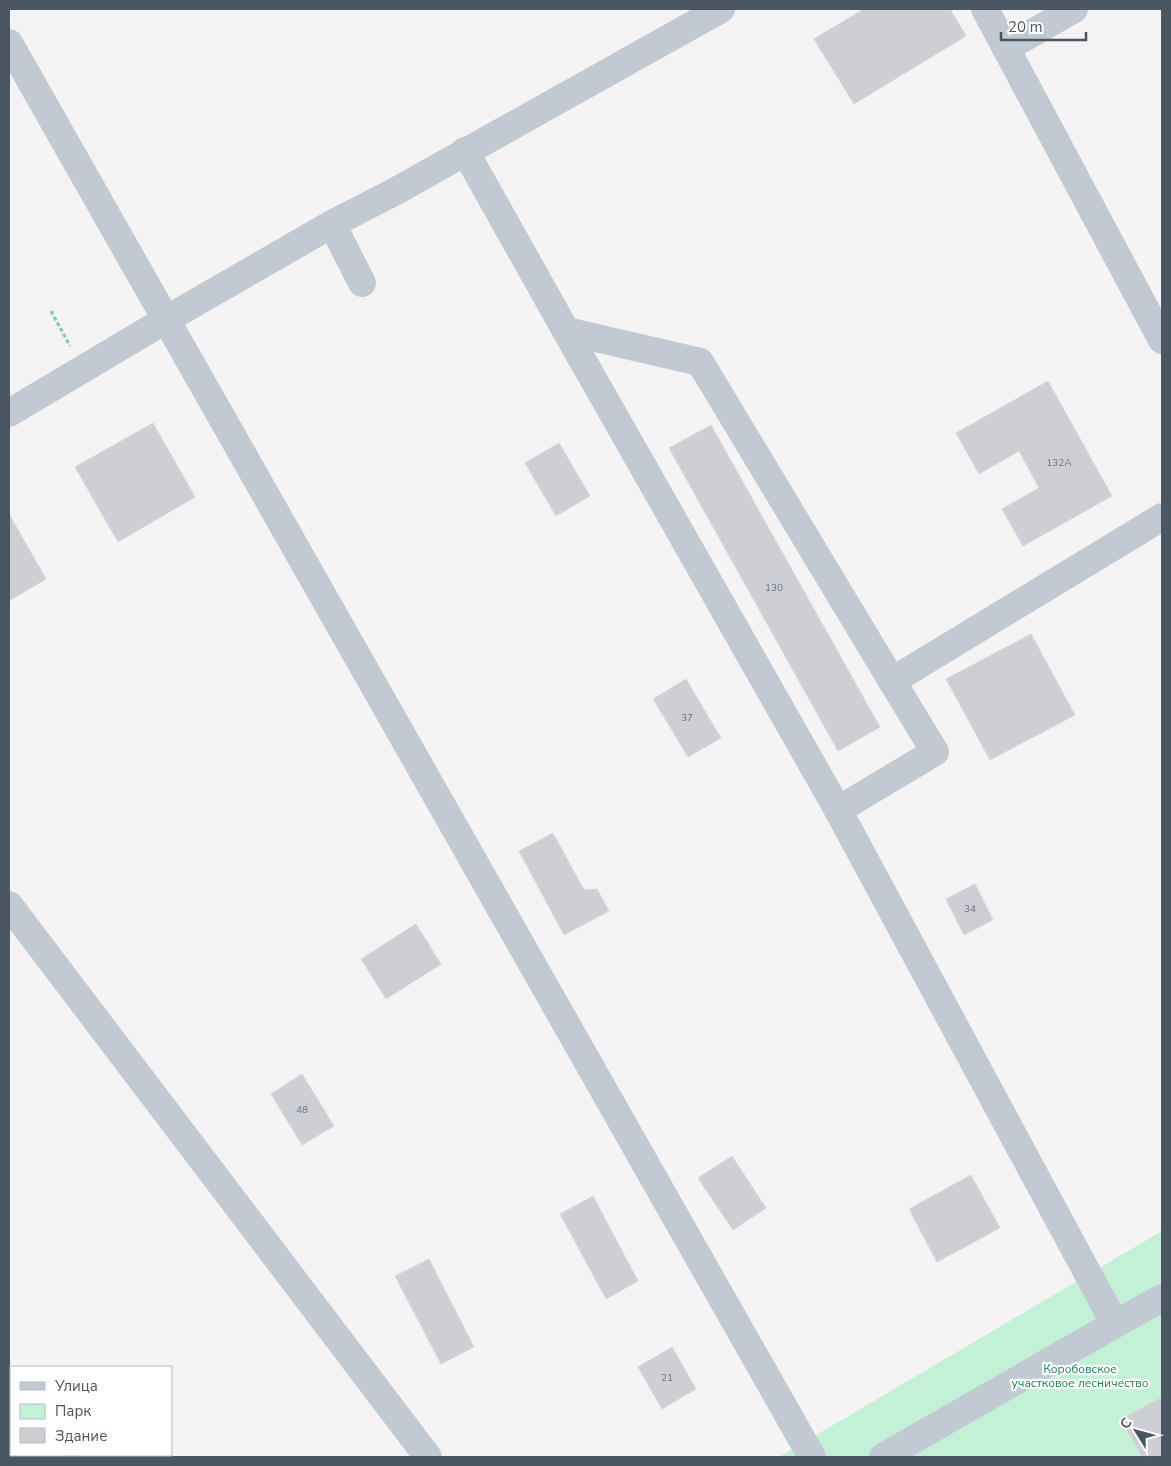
<svg xmlns="http://www.w3.org/2000/svg" width="1171" height="1466" font-family="'Nunito Sans',sans-serif">
<rect width="100%" height="100%" fill="#f5f3f3"/>
<polygon fill="#c3f1d5" points="1162,1231 1162,1457 779,1457"/>
<g fill="#cdcfd5" stroke="#d7d9de">
<polygon points="864,9 950,9 966,36 854,104 814,39"/>
<polygon points="1048,381 1112,496 1023,546 1002,509 1039,488 1019,451 979,474 956,433"/>
<polygon points="153,423 195,497 118,542 75,467"/>
<polygon points="711,425 880,727 838,751 669,448"/>
<polygon points="559,443 590,496 556,516 525,463"/>
<polygon points="9,514 46,579 9,601"/>
<polygon points="1031,634 1075,715 990,760 946,679"/>
<polygon points="686,679 721,738 688,757 653,699"/>
<polygon points="553,833 584,890 597,889 609,911 564,935 519,851"/>
<polygon points="975,884 993,920 964,935 946,899"/>
<polygon points="416,924 441,964 386,999 361,959"/>
<polygon points="302,1074 334,1126 302,1145 271,1094"/>
<polygon points="732,1156 766,1208 733,1230 698,1178"/>
<polygon points="971,1175 1000,1228 937,1262 909,1209"/>
<polygon points="593,1196 638,1281 606,1299 560,1214"/>
<polygon points="429,1259 474,1347 441,1364 395,1276"/>
<polygon points="672,1347 696,1389 662,1409 638,1367"/>
<polygon points="1162,1397 1162,1457 1142,1457 1121,1419"/>
</g>
<g fill="none" stroke-linecap="round" stroke-linejoin="round">
<polyline stroke="#7ad0a6" stroke-width="3" stroke-dasharray="4 2.5" stroke-linecap="butt" points="51,311 70,346"/>
<g stroke="#c1cad2" stroke-width="28">
<polyline points="985,9 1162,340"/>
<polyline points="9,43 812,1457"/>
<polyline points="1006,48 1074,9"/>
<polyline points="465,151 566,331 838,810 1115,1324"/>
<polyline points="332,224 362,283"/>
<polyline points="566,331 700,362 892,681"/>
<polyline points="9,413 167,319 332,224 396,191 721,9"/>
<polyline points="838,810 935,752 892,681 1162,517"/>
<polyline points="9,905 428,1457"/>
<polyline points="883,1457 1115,1324 1162,1298"/>
</g>
</g>
<g text-anchor="middle" dominant-baseline="central" stroke-width="4.5" stroke-linejoin="round" paint-order="stroke">
<g font-size="10" fill="#6b747e">
<text x="1059" y="463">132А</text>
<text x="774" y="588">130</text>
<text x="687" y="718">37</text>
<text x="970" y="909">34</text>
<text x="302" y="1110">48</text>
<text x="667" y="1378">21</text>
</g>
<g font-size="12" fill="#17864f" stroke="#fff">
<text x="1080" y="1369">Коробовское<tspan x="1080" dy="14">участковое лесничество</tspan></text>
</g>
</g>
<rect width="1171" height="1466" fill="none" stroke="#4a5661" stroke-width="20"/>
<rect x="10" y="1366" width="162" height="90" fill="#ffffff" stroke="#b7bbc0"/>
<rect x="20" y="1382" width="25" height="8" fill="#c1cad2" stroke="#b7bbc0"/>
<text x="55" y="1391" font-size="15" fill="#4a5661">Улица</text>
<rect x="20" y="1404" width="25" height="15" fill="#c3f1d5" stroke="#b7bbc0"/>
<text x="55" y="1416" font-size="15" fill="#4a5661">Парк</text>
<rect x="20" y="1428" width="25" height="15" fill="#cdcfd5" stroke="#b7bbc0"/>
<text x="55" y="1441" font-size="15" fill="#4a5661">Здание</text>
<g transform="translate(1136 1431) rotate(307)" stroke="#ffffff" stroke-width="4" paint-order="stroke">
<path d="M0-4L9 19L0 12L-9 19Z" fill="#4a5661"/>
<text y="-8" font-size="14" font-weight="bold" text-anchor="middle" fill="#4a5661">С</text>
</g>
<path d="M1001 32v8h85v-8" fill="none" stroke="#4a5661" stroke-width="2.5"/>
<text x="1008" y="32" font-size="15" fill="#4a5661" stroke="#ffffff" stroke-width="4" paint-order="stroke">20 m</text>
</svg>
